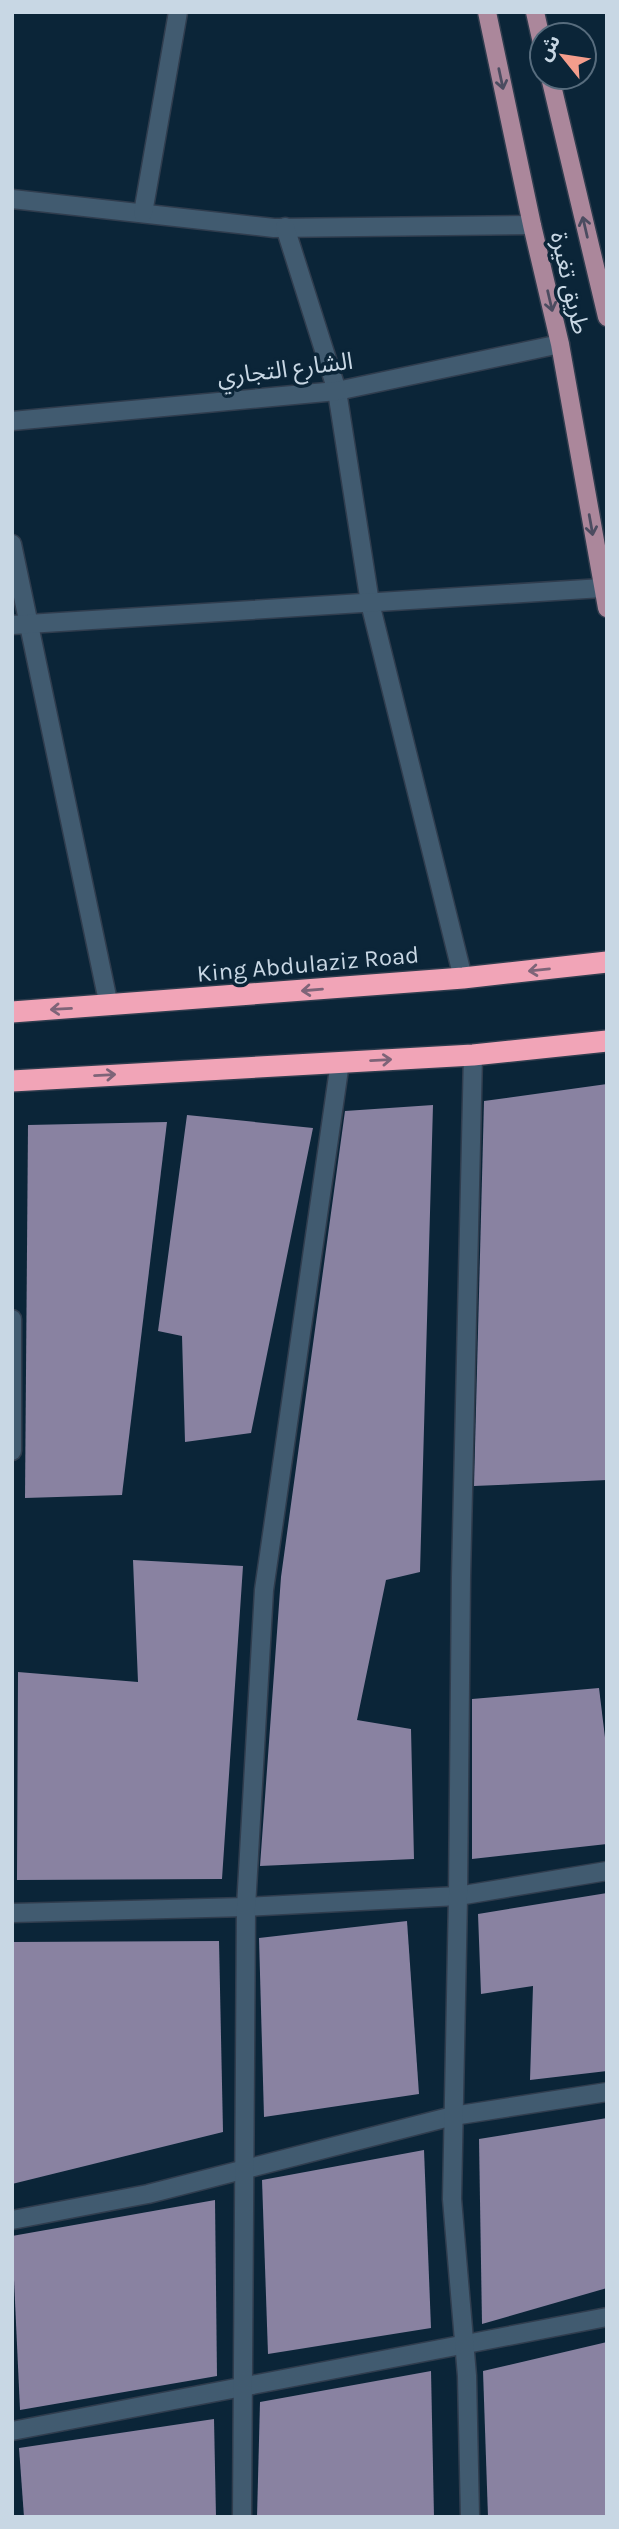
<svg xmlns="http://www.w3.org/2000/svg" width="619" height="2529" font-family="Karla,'Noto Sans Arabic',sans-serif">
<rect width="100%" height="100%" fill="#0b2538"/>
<g fill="#8982a1">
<polygon points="607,1084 607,1480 474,1486 484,1101"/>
<polygon points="433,1105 420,1572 386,1580 357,1720 411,1729 414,1859 260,1866 281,1577 345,1111"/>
<polygon points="187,1115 313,1128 251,1433 185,1442 182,1336 158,1331"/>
<polygon points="167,1122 122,1495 25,1498 28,1125"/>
<polygon points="133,1560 243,1566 222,1879 17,1880 18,1672 138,1682"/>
<polygon points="599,1688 607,1754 607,1844 472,1859 472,1699"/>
<polygon points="607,1893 607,2071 530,2080 533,1986 481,1994 478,1914"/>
<polygon points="407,1921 419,2094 264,2117 259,1938"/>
<polygon points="219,1941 223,2132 12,2184 14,1942"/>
<polygon points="607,2118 607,2288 482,2324 479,2139"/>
<polygon points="424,2150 431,2328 268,2354 262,2180"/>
<polygon points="215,2200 217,2376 20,2410 12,2236"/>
<polygon points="607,2342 607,2517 488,2517 483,2371"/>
<polygon points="431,2371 434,2517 257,2517 260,2402"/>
<polygon points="214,2419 216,2517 24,2517 19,2448"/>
</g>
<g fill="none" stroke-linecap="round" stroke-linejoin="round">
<defs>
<g id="minor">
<polyline points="12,199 274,228 532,225"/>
<polyline points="143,213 178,12"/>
<polyline points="285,227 337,391 370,603 463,978"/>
<polyline points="12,421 337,391 560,344"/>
<polyline points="12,544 109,1006"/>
<polyline points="12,625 602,588"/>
<polyline points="12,1319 12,1451"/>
<polyline points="12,1913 246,1907 458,1896 607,1871"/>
<polyline points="12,2220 148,2194 453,2116 607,2092"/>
<polyline points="12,2431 607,2317"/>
<polyline points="242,2517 246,1907 264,1590 340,1062"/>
<polyline points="470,2517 467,2376 452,2199 458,1896 461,1577 473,1055"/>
</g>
<g id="major">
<polyline points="487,12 532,225 560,344 607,608"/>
<polyline points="535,12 542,43"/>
<polyline points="550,77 607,317"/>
</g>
<g id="highway">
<polyline points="12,1012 463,978 607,962"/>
<polyline points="12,1081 473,1055 607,1041"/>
</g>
</defs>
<use href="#minor" stroke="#303d4e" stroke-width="21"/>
<use href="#major" stroke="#303d4e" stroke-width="21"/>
<use href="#highway" stroke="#303d4e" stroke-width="24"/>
<use href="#minor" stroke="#415b70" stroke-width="18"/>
<use href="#major" stroke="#ab879b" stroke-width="18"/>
<use href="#highway" stroke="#f1a4b7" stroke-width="21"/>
</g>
<defs><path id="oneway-shaft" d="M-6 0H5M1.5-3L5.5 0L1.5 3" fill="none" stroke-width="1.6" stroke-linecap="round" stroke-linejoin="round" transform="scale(1.75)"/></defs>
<g stroke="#4b4c60">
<use href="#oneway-shaft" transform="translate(501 79) rotate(78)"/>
<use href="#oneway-shaft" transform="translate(585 227) rotate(-103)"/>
<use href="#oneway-shaft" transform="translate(550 301) rotate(77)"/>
<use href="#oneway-shaft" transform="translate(591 525) rotate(80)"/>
</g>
<g stroke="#7e6478">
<use href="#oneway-shaft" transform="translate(539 970) rotate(174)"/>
<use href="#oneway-shaft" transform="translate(312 990) rotate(175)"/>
<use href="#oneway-shaft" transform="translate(61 1009) rotate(177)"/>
<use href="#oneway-shaft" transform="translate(381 1060) rotate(-3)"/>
<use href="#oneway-shaft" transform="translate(105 1075) rotate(-3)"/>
</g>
<g text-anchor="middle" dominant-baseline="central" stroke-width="7" stroke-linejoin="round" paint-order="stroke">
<g font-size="24" fill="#c8d7e4" stroke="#0b2538">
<text transform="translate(570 283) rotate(77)">طريق تغيرة</text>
<text transform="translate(285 369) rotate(-7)">الشارع التجاري</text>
<text transform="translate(308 964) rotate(-5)">King Abdulaziz Road</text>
</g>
</g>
<rect width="619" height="2529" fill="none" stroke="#c8d7e4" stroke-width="28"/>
<g transform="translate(563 56) rotate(300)"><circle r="33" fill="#0b2538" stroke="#576c7d" stroke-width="2"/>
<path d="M0-5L12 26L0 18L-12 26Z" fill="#f49d8c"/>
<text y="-10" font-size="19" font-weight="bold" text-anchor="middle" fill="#c8d7e4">ش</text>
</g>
</svg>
